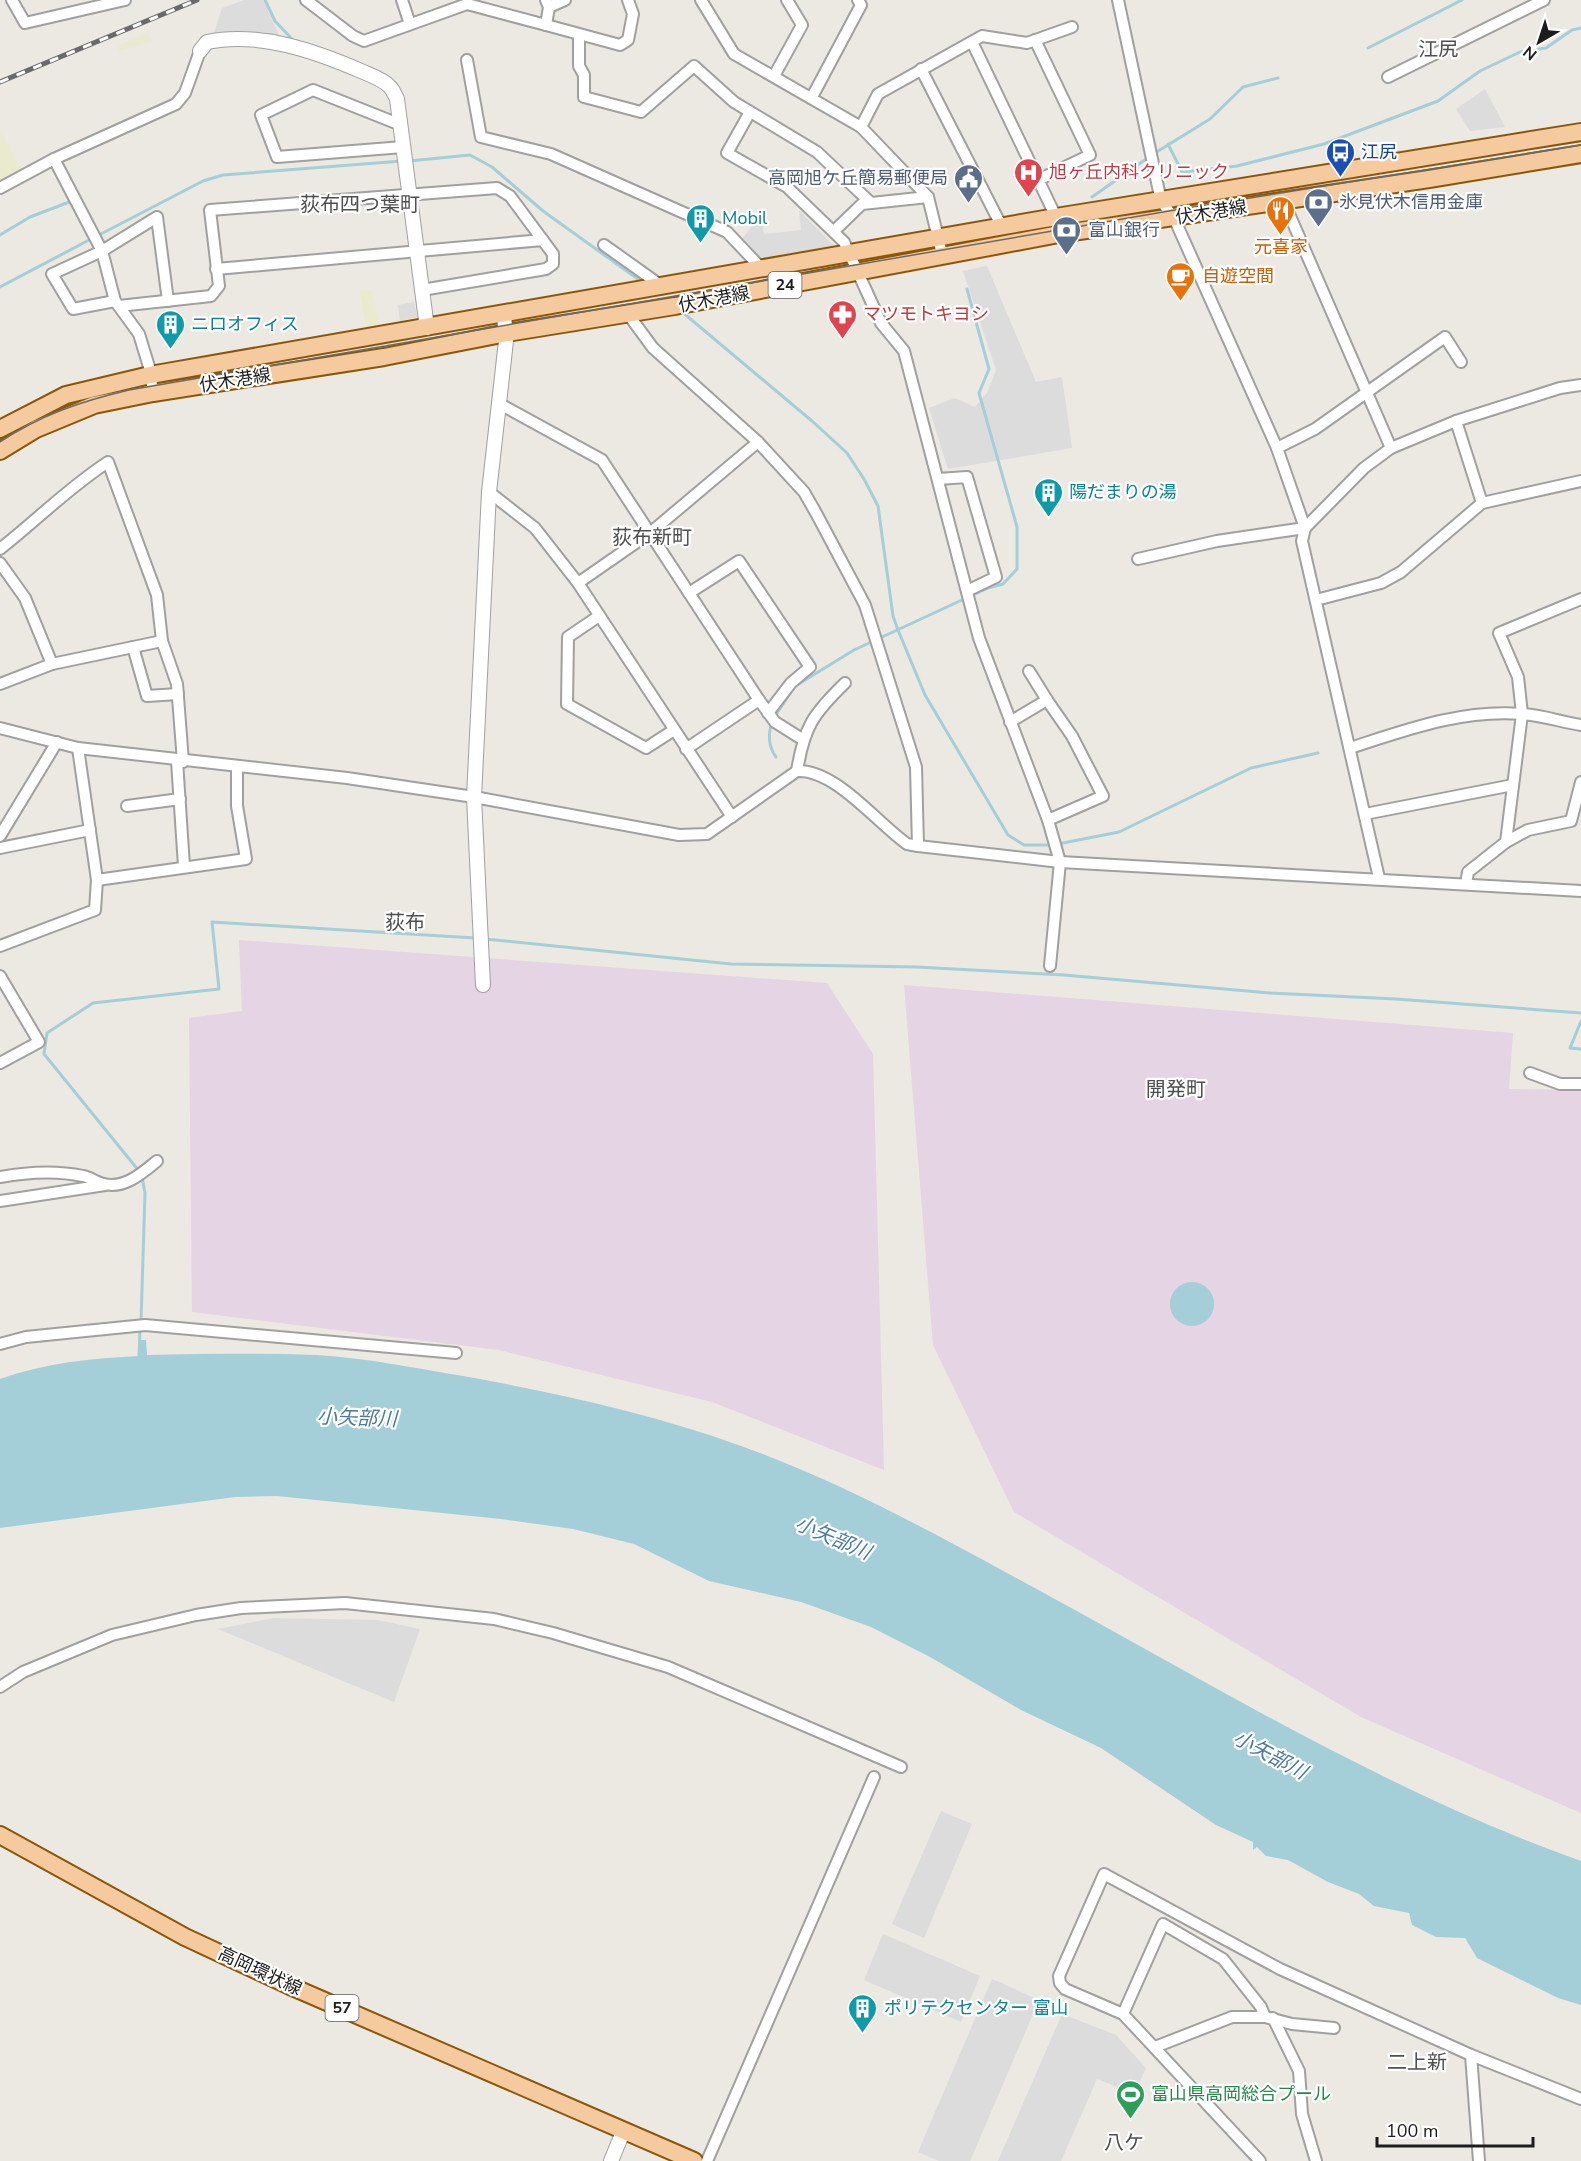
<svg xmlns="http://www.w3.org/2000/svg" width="1581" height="2161" font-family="'Nunito Sans','Noto Sans JP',sans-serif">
<rect width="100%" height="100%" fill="#ece8e2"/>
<g fill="#e5d4e3">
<polygon points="239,940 827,983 873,1054 884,1470 712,1402 499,1350 192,1312 189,1018 242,1011"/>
<polygon points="904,985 1513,1033 1509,1089 1581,1090 1581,1813 1361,1717 1014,1512 933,1345"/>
</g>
<g fill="#eaebce">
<polygon points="147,33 152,41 119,51 117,46"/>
<polygon points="0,131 22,169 0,182"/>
<polygon points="372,290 379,324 367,328 359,291"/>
</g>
<g fill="#dcdcdc">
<polygon points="244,0 263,0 279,35 214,33 222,8"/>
<polygon points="1485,89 1505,127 1470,131 1456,109"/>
<polygon points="799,210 836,248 763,263 742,239 760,216 764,234 801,230"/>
<polygon points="987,266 1036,382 1062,377 1072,448 948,469 929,408 955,398 975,407 987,393 996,370 963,271"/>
<polygon points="414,302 417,317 400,321 398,305"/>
<polygon points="274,1618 378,1620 420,1629 394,1702 218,1629"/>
<polygon points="941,1811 972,1824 924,1938 892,1924"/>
<polygon points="883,1934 980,1976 961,2022 864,1980"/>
<polygon points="992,1979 1039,2000 970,2161 939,2161 918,2152"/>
<polygon points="1062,2014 1116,2035 1146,2068 1134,2094 1097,2079 1061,2161 998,2161"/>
</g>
<g fill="#a4cfd8">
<circle cx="1192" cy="1304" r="22"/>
<path d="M140,1340H146L147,1355C203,1354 261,1353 317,1355C366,1358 415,1368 463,1376C557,1393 651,1413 741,1446C833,1479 921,1526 1007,1573C1195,1674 1379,1789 1581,1861V2005L1558,1998L1477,1958L1465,1938L1436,1937L1412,1925L1409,1913L1374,1906L1359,1894L1328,1882L1288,1860L1266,1856L1257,1847L1253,1850V1842L1216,1825L1101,1748L1021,1710L930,1657L871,1627L801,1602L709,1581L634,1544L573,1529L501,1519L277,1496L235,1497L0,1528V1379C45,1363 92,1358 140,1356Z"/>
</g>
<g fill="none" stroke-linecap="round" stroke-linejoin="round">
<g stroke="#a4cfd8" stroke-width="3">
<polyline points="265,0 275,21 291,38"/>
<polyline points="1368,48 1462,0"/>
<polyline points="1168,144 1182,172 1237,166 1324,144 1438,101 1480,71 1520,52 1546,48 1572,30 1581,28"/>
<polyline points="1155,153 1210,119 1243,87 1278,78"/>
<polyline points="409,161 470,155 492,167 543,211 642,282"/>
<polyline points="1092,197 1149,157"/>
<polyline points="0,235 30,217 72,201"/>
<polyline points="97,236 203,181 223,175 402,161"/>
<polyline points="0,287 91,239"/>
<polyline points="681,311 812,421 847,453 864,479 878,506 893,616 898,630 925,695 1008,835 1024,845 1052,845"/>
<polyline points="797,685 854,650 988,588 1003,584 1017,569 1017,527 979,393 989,369 967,289"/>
<polyline points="775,716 793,689"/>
<path d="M772,722C768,734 768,746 776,757"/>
<polyline points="1058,844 1119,832 1251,768 1318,753"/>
<polyline points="485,939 731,964 917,967 1064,975 1270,993 1396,999 1581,1013"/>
<polyline points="1581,1021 1570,1048 1581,1049"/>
<polyline points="139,1171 44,1054 47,1033 93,1003 219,989 212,922 475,938"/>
<polyline points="141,1322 145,1193 142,1177"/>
<polyline points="139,1358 140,1329"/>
</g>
<defs>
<g id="minor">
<polyline points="12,0 25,23 125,0"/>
<polyline points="306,0 353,36 364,41 467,4 546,25 549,7 546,0"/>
<polyline points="402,0 410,24"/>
<polyline points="701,0 734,54 861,127 928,197 943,258"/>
<polyline points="1118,0 1161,201 1174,218 1277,448 1305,528"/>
<polyline points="549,7 565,0"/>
<polyline points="546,25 620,45 628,40 633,14 628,0"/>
<polyline points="579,35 579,66 584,75 584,97 641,112 694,66 734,102 817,152 871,203"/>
<polyline points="1035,40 1090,155 1038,180"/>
<polyline points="972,42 1056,217"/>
<polyline points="467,60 481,137 551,154 727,232 762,269"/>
<polyline points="921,69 1002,227"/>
<polyline points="774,76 802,25 787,0"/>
<polyline points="1388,77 1544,0"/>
<polyline points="812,97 861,5 858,0"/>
<polyline points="750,112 727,153 787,187 844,242 881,323 904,351 979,638 1048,820 1060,862 1050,966"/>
<polyline points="401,125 313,90 261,115 277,157 403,147"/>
<polyline points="861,127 878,94 982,36 1027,43 1072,27"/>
<polyline points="54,159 176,104 185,93 200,51"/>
<polyline points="0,188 54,159 102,251 115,301 139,334 150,370 153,393"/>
<polyline points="1283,200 1391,448"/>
<polyline points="834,231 862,204 928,197"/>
<polyline points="604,245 663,287"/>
<polyline points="216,269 543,240"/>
<polyline points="115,301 73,309 52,274 102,251 157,217 168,301"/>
<polyline points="119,306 211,296 219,286 210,210 497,188 510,196 553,254 553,264 546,269 422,290"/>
<polyline points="628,314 653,348 758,442 804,492 816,513 865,605 916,767 918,846"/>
<polyline points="498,403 602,460 759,700 686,749"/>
<polyline points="1456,421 1482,503"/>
<polyline points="1277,448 1315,429 1445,337 1461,362"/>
<polyline points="938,479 967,477 996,577 967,591"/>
<polyline points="489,492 535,528 578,583 732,817"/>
<path d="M0,549C37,520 68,488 108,462L157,595L162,641L52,664L0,684"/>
<polyline points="1138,559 1217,541 1305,528"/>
<polyline points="0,563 25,598 52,664"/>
<polyline points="578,583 650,533 758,442"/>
<polyline points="689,593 739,561 810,667 791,683 768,713"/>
<polyline points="1316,600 1381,583 1401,572 1482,503 1581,481"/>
<polyline points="599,616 568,637 567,704 646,748 674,730"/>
<polyline points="162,641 177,684 183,762"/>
<polyline points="133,647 147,696 178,694"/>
<polyline points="1029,671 1047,700"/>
<polyline points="759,700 775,722 802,739"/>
<polyline points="1010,722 1047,700 1072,736 1103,796 1048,820"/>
<path d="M0,728L78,748L347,778L474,797L679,835L707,834L797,771C835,769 876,822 907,844L918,846L1060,862L1581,891"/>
<polyline points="78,748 97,880 246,859 237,806 237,766"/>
<path d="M1350,748C1406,730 1462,709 1522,714C1541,715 1562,722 1581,725"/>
<polyline points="177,761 184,866"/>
<path d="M797,771C804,727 813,714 845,683"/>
<polyline points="127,806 180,799"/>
<polyline points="1365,814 1513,785"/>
<polyline points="0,836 57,742"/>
<polyline points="1506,842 1528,830 1571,821 1581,782"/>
<polyline points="0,848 90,830"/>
<polyline points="1379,878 1302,541 1305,528 1364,468 1391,448 1456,421 1560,388 1581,385"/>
<polyline points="1466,884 1468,872 1506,842 1522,714 1518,677 1499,633 1581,599"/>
<polyline points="0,946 95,910 97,880"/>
<polyline points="0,976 39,1042 0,1063"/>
<polyline points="1530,1073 1560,1084 1581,1084"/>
<path d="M0,1177C27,1172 55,1170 83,1176C90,1177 97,1183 104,1184C125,1189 142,1173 157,1161"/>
<polyline points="0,1201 105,1185"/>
<polyline points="0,1344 26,1337 145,1325 456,1353"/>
<polyline points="0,1687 23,1672 112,1635 196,1615 241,1608 345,1603 494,1619 553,1633 668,1667 901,1767"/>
<polyline points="1123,2014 1163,1924 1223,1959 1261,2007 1265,2017"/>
<polyline points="1273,2018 1299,2071 1302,2114 1316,2161"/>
<polyline points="1155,2047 1232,2017 1265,2017 1292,2024 1334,2028"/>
<polyline points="1471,2055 1479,2161"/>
<polyline points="707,2161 874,1777"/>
<polyline points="1260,2161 1123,2014 1065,1989 1060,1983 1059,1976 1104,1874 1280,1969 1471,2055 1581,2099"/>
</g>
<g id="tertiary">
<path d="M200,51L207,42C258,31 315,51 361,71C370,75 383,79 390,87C393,90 395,95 397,99L427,328"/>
<polyline points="483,985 474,797 489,492 506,341 504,314"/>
<polyline points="611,2161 623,2132"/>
</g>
<g id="primary">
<polyline points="0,429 66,395 150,375 1056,217 1581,132"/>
<polyline points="0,451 36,429 94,405 153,393 384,357 507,333 675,306 1059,234 1429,179 1581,154"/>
<polyline points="0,1835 185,1937 290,1986 694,2161"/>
</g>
</defs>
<use href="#minor" stroke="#a0a0a0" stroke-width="14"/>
<use href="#tertiary" stroke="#a0a0a0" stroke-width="16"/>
<use href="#primary" stroke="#8a5709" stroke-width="20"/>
<use href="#minor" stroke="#fff" stroke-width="10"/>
<use href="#tertiary" stroke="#fff" stroke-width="14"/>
<use href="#primary" stroke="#f5ca9e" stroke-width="16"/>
<path stroke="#6a6a6a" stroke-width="1.5" d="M0,442C40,415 82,401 129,390L1169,211L1581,145"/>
<defs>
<polyline id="rail" points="0,82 197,0"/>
</defs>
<use href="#rail" stroke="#6a6a6a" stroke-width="5"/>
<use href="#rail" stroke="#fff" stroke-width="3" stroke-dasharray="9" stroke-linecap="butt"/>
</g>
<defs>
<symbol id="bus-pin" viewBox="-11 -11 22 30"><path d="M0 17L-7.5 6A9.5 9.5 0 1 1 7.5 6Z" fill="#1a4fb4" stroke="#fff"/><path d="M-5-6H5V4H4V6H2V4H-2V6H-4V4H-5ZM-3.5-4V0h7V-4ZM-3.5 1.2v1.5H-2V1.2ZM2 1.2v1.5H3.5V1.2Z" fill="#fff"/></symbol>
<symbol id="hospital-pin" viewBox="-11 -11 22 30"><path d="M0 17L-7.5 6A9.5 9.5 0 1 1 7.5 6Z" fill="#e0444e" stroke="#fff"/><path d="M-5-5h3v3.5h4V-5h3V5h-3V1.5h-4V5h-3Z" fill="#fff"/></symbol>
<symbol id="civic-pin" viewBox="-11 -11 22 30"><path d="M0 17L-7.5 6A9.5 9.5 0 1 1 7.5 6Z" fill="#5c6f8a" stroke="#fff"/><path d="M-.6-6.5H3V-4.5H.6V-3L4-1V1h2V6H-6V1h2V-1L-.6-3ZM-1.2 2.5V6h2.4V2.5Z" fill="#fff"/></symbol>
<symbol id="bank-pin" viewBox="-11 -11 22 30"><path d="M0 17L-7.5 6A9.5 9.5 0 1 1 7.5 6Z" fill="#5c6f8a" stroke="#fff"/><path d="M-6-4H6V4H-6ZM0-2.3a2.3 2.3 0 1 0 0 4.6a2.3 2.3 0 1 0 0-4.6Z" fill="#fff"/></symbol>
<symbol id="restaurant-pin" viewBox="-11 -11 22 30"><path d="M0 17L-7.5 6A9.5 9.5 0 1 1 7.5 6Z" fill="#e8710a" stroke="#fff"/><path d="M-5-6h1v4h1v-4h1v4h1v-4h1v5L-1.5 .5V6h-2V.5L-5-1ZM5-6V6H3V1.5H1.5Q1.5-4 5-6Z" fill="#fff"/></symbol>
<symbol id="building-pin" viewBox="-11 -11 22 30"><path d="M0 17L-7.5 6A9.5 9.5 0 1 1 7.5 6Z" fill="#0f9aa8" stroke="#fff"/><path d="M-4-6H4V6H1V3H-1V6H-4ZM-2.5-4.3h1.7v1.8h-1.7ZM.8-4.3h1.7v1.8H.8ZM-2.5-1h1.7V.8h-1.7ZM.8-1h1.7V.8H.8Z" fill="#fff"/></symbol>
<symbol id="cafe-pin" viewBox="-11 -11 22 30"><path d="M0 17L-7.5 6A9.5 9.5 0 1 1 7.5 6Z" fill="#e8710a" stroke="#fff"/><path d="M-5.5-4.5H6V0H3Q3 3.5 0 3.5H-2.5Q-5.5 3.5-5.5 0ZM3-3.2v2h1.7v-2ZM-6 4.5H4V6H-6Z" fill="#fff"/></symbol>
<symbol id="pharmacy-pin" viewBox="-11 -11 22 30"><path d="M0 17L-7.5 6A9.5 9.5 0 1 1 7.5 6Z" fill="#e0444e" stroke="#fff"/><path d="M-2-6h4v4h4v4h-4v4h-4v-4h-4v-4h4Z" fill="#fff"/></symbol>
<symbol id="stadium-pin" viewBox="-11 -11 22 30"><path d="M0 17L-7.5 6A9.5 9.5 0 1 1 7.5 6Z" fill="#2e9e5b" stroke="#fff"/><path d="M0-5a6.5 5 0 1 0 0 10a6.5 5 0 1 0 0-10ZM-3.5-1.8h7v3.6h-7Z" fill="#fff"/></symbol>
</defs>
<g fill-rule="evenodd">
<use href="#bus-pin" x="1324" y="136" width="33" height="45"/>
<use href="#hospital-pin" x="1012" y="156" width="33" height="45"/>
<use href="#civic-pin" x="952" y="162" width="33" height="45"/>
<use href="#bank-pin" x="1302" y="186" width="33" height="45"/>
<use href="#restaurant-pin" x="1264" y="194" width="33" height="45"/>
<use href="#building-pin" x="684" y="202" width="33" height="45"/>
<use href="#bank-pin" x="1050" y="214" width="33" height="45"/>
<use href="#cafe-pin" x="1164" y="260" width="33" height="45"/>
<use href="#pharmacy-pin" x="826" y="298" width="33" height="45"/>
<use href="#building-pin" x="154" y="308" width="33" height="45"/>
<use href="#building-pin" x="1032" y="476" width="33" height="45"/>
<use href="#building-pin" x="846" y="1992" width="33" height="45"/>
<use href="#stadium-pin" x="1114" y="2078" width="33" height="45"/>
</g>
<g text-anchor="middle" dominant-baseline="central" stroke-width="4.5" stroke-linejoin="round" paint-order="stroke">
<g fill="#fff" stroke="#606060" stroke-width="1.5">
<rect x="768.5" y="272" width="33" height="26" rx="4.5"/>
<rect x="325.5" y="1995" width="33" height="26" rx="4.5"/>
</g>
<g font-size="16" font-weight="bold" fill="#1c1c1c">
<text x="785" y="285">24</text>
<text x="342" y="2008">57</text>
</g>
<g font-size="18" fill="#164399" stroke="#fff" text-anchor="start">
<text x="1361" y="152">江尻</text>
</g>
<g font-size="18" fill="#be3a42" stroke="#fff" text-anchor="start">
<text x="1049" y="172">旭ヶ丘内科クリニック</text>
<text x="863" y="314">マツモトキヨシ</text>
</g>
<g font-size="18" fill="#4e5e75" stroke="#fff" text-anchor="start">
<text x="948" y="178" text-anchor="end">高岡旭ケ丘簡易郵便局</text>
<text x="1339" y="202">氷見伏木信用金庫</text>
<text x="1088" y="230">富山銀行</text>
</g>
<g font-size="18" fill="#1c1c1c" stroke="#fff">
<text transform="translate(1211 212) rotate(-9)">伏木港線</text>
<text transform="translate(714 299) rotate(-11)">伏木港線</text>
<text transform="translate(235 380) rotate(-9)">伏木港線</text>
<text transform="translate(260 1971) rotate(25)">高岡環状線</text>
</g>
<g font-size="18" fill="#0d838f" stroke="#fff" text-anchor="start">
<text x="722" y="218">Mobil</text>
<text x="191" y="324">ニロオフィス</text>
<text x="1069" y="492">陽だまりの湯</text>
<text x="884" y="2008">ポリテクセンター 富山</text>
</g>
<g font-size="18" fill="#c56008" stroke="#fff">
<text x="1281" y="247">元喜家</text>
<text x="1202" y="276" text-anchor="start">自遊空間</text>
</g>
<g font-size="18" fill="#27864d" stroke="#fff" text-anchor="start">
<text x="1151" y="2094">富山県高岡総合プール</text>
</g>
<g font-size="20" fill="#4f4f4f" stroke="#fff">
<text x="1438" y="49">江尻</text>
<text x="360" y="204">荻布四つ葉町</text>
<text x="652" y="537">荻布新町</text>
<text x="405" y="922">荻布</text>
<text x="1176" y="1089">開発町</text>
<text x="1417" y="2062">二上新</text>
<text x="1124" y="2142">八ケ</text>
</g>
<g font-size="20" font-style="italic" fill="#4c7a9d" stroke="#fff">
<text transform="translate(357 1418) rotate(2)">小矢部川</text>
<text transform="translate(833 1538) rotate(23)">小矢部川</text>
<text transform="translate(1270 1755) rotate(28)">小矢部川</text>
</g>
</g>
<g transform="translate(1539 42) rotate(219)" stroke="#ffffff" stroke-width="4.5" paint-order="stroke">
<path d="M0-4.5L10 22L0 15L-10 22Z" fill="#1c1c1c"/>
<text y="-9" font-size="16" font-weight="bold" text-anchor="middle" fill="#1c1c1c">N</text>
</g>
<path d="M1377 2137v9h156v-9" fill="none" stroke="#1c1c1c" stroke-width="3"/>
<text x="1386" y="2137" font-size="18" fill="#1c1c1c" stroke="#ffffff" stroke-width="4.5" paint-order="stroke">100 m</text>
</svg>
